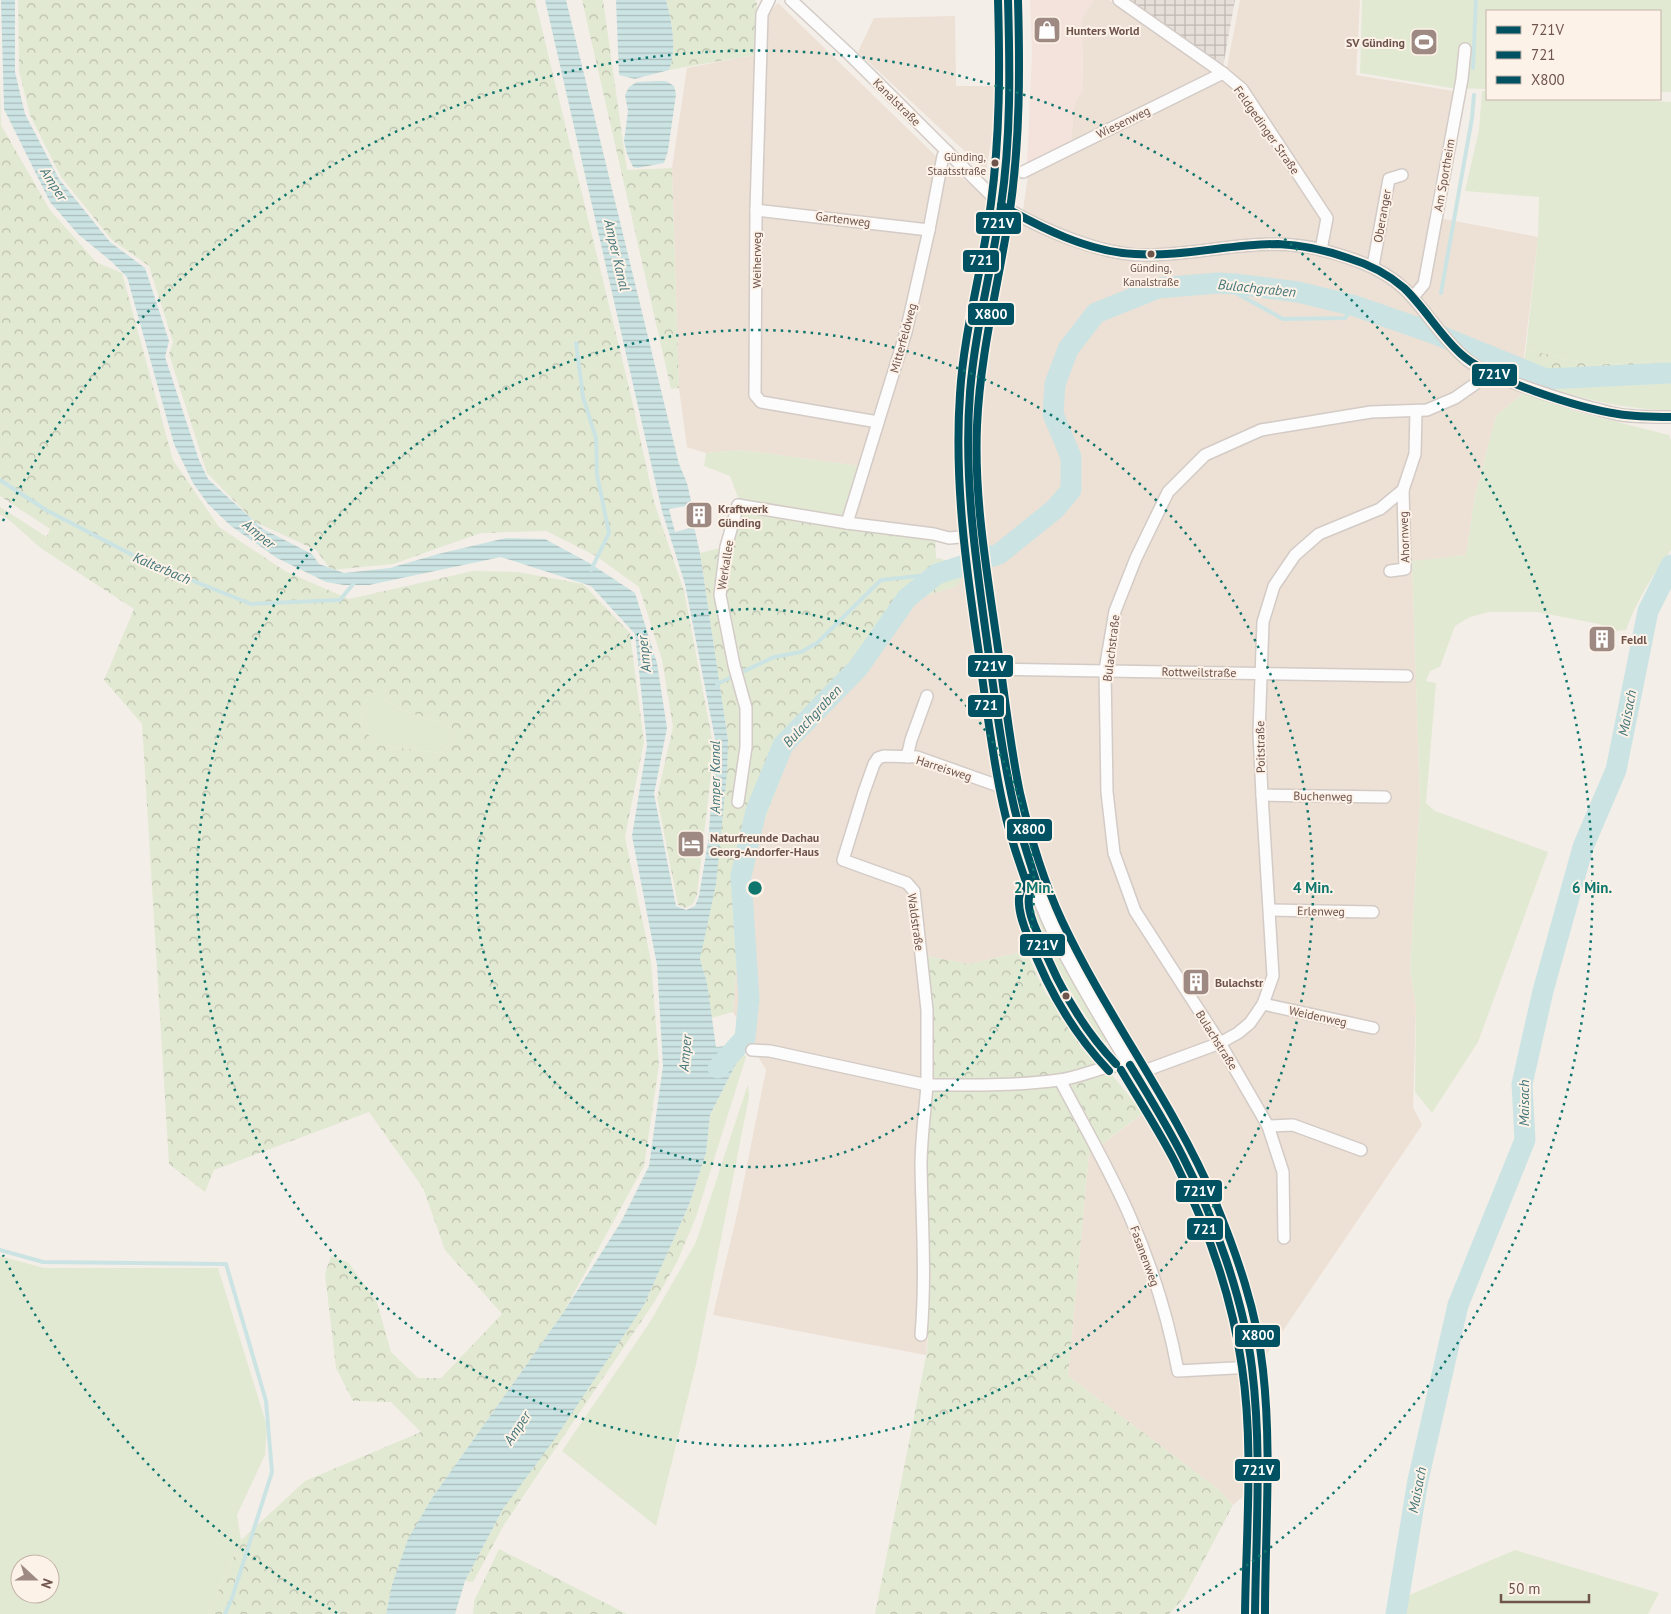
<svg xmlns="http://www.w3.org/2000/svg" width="1671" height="1614" font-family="'PT Sans',sans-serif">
<defs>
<pattern id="industrial-grid" width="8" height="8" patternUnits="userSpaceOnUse" patternTransform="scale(1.25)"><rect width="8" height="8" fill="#e6ded9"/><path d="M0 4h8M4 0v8" fill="none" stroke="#bfb7b2"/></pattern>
<pattern id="forest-crowns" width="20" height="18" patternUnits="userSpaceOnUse" patternTransform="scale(1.25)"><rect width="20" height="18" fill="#e2e9d3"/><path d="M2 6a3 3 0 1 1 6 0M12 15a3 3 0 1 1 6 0" fill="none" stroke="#bbbfad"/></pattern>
<pattern id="water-rules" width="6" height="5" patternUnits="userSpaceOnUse" patternTransform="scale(1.25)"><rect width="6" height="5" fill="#cbe4e3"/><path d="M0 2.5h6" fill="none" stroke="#a9bbba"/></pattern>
</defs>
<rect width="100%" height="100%" fill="#f4eee8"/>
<g fill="#ede0d5">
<polygon points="1094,0 1109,0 1213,70 1071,144 1074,105 1083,89 1082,19"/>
<polygon points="1240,0 1360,0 1356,75 1453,91 1429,216 1538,237 1522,374 1523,393 1496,416 1475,496 1466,555 1412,562 1420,801 1410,969 1416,1006 1413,1107 1422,1125 1261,1363 1266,1477 1233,1505 1218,1489 1068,1376 1089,1154 1161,1100 1055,922 1026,951 970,964 926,956 931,1275 926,1355 713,1315 738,1210 766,1070 733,1012 740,919 751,857 793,745 867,671 911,602 934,593 956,587 963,575 960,563 961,532 927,530 855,521 869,470 860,466 741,450 706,453 687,447 679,388 672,168 687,68 754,55 766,54 768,13 778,3 943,163 1021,224 1028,175 1231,75 1227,67"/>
<polygon points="955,16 956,86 996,86 992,135 986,171 858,52 874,18"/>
</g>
<polygon fill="#f4e2dc" points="1030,0 1094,0 1082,19 1083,89 1074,106 1071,144 1027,165 1032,53"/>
<polygon fill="url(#industrial-grid)" points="1127,0 1235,0 1222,72"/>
<g fill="#e2e9d3" fill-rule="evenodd">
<polygon points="1362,0 1671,0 1671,92 1660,92 1660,11 1487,11 1487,89 1451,88 1360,73"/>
<polygon points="1482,91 1487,91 1487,99 1622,99 1671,102 1671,360 1592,365 1526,349 1538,237 1539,197 1465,191 1479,130"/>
<polygon points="993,310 979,416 975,426 982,361 989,314"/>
<path d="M1522,374L1554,384L1671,385V410C1620,410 1572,396 1523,380Z"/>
<path d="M1523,393L1574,411L1669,435L1671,441V550C1654,573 1635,603 1626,630L1616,631L1599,624L1537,612H1489L1470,617L1455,626L1440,667L1430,671L1426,681L1436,683L1426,803L1435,811L1548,852L1478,1042L1432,1113L1415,1092L1416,1006L1410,969L1420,801L1412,561L1466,555L1475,496L1496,416Z"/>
<polygon points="741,450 860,466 844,516 807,512 739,500 730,476 704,466 706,453"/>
<polygon points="0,507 47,537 42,549 9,520 0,514"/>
<polygon points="371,692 405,711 449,725 453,742 440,753 378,745 362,728 361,710"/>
<path d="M1035,900L1059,956L1108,1040L1105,1044C1085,1017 1032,934 1035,900Z"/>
<polygon points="742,1052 746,1057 696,1217 689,1205 706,1153 710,1115"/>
<path d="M1127,1077L1131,1079C1154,1117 1176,1157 1195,1197C1211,1232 1222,1269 1231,1306C1235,1322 1243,1342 1241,1359L1225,1290L1211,1245L1196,1205L1166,1143Z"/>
<polygon points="748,1084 749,1097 696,1365 656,1526 562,1451 650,1322 696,1242"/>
<path d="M0,1256L44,1268H218L267,1426L265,1455L237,1515L241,1540L208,1614H0ZM20,1564H50V1594H20Z"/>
<path d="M1244,1378C1253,1393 1250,1469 1250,1491L1247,1494V1423Z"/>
<polygon points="1247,1516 1251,1516 1248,1614 1242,1614 1244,1553"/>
<polygon points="1515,1550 1659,1593 1648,1614 1398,1614 1400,1599"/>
</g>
<g fill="url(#forest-crowns)" fill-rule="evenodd">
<polygon points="18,0 535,0 631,396 654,502 684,591 714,749 697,895 693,904 685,908 678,905 657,797 673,727 662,660 639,587 596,556 546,531 481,533 393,564 331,570 316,550 255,522 207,473 169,354 173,342 149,266 112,240 61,177 30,115 19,71"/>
<polygon points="582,0 603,0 627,170 672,168 679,388 671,389"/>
<path d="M666,0H755L757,3L754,55L669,70C677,48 672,23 666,0Z"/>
<path d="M0,82L1,125L50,210L96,262L122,273L173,460L219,527L285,571L349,599L473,571L518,572L583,584L630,633L644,742L625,837L651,961L659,1065L644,1166L563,1313L432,1498L392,1585L386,1614H208L241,1540L305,1481L421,1432L391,1402L353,1401L336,1368L325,1274L331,1256L348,1262L377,1302L391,1352L418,1378H441L502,1314L445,1250L423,1188L369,1112L214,1170L205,1192L169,1164L142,724L104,680L134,609L42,549L50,529L0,496ZM371,692L405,711L449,725L453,742L440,753L378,745L362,728L361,710Z"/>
<polygon points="1526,349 1592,365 1671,360 1671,385 1554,384 1522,374"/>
<polygon points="740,514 765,516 851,529 935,536 936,558 960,563 963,576 956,587 934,593 911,602 867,671 793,745 751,857 740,919 733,1012 711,1018 707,983 700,959 728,740 700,553 732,545"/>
<polygon points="1026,951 1045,992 1143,1113 1089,1154 1068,1376 1218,1489 1233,1505 1184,1598 1169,1614 875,1614 927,1351 931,1275 924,1175 926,956 970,964"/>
<polygon points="689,1205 696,1217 677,1262 655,1301 524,1495 504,1525 473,1582 465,1581 503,1509 644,1305"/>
<polygon points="499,1549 627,1614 473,1614 474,1601"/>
</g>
<g fill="url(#water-rules)">
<polygon points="1,0 15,0 15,72 25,114 59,179 110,242 145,268 169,341 165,357 199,460 208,479 263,529 312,554 319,564 344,573 390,568 438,554 506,538 545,539 591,564 635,593 657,663 667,728 654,794 676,906 686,910 695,906 699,896 708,842 716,744 685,584 662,511 545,0 566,0 679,464 687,483 692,505 669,509 670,513 675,532 694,527 700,553 728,740 727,773 716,884 700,959 707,983 716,1047 735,1045 742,1052 710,1115 706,1153 689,1205 644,1305 554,1440 503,1509 465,1581 455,1614 386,1614 392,1585 408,1539 432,1498 563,1313 621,1222 649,1166 663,1066 657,965 632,836 647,745 635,634 591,586 501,557 369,585 344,585 326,582 277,558 231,526 208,504 193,483 174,444 127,277 112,262 78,234 50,202 4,109"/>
<path d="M616,0H666C672,23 677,49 669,70L635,79L619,75Z"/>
<polygon points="656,81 666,81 674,86 676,94 668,151 664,163 637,168 633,167 627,154 624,141 628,111 625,95 629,87 637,82"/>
</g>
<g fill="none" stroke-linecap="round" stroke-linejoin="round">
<g stroke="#cbe4e3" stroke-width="4">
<polyline points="1473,68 1476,0"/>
<polyline points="1218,283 1283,319 1345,318 1355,306"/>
<polyline points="1441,293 1472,118 1474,95"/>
<polyline points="576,343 583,397 596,438 597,475 609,533 591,570"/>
<polyline points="0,480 46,510 146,562 251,604 340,600 354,583"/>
<polyline points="717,684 774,657 801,652 817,643 881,580 937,574"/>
<polyline points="0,1250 43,1262 226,1264 266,1401 272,1472 232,1598 225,1614"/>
</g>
<g stroke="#cbe4e3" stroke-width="21">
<polyline points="718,1068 745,1038 749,999 741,876 756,811 783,745 858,668 907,598 937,574 999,554 1055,509 1071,490 1071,457 1053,414 1055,384 1068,349 1096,313 1158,288 1218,283 1235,284 1298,292 1355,306 1433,333 1546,379 1671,373"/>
<polyline points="1396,1614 1418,1480 1458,1305 1525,1140 1522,1084 1543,991 1583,847 1616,770 1648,611 1671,565"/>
</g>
<defs>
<g id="street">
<polyline points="769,0 762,14 756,210 755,395 761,402 767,403 878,422"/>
<path d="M791,0L849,54L1001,205C1040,229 1104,257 1150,255C1208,254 1265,235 1322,250C1357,259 1391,271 1414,299C1431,319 1446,342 1466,359C1481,371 1499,377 1517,384C1542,393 1566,401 1592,408C1602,410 1612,414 1622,415C1638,417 1655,417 1671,417"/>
<polyline points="1119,0 1223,73 1242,89 1327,218 1321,250"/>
<polyline points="1023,172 1223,73"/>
<polyline points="756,210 929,230"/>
<polyline points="1373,266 1389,179 1402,175"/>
<polyline points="1413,297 1424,284 1462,79 1465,49"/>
<polyline points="847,523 906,332 929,230 943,156 947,151"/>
<polyline points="1390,571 1405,569 1403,490"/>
<polyline points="991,669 1407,676"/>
<polyline points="907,757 911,740 927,696"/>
<path d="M1010,790L917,757L884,756L878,758L874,764L864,792L843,860L907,883L914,891L927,1010V1085C970,1085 1015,1086 1059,1080C1084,1077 1103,1064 1130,1065"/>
<polyline points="1262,795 1385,797"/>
<polyline points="738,802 746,747 746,708 734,665 720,595 726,547 738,505 847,523 934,534 949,538 973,536"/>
<polyline points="1270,910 1373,912"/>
<polyline points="1263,1004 1373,1028"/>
<path d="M752,1050L770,1051L927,1085C925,1112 921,1139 921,1166C922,1222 926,1278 921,1335"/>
<polyline points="1136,1074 1220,1043 1238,1033 1250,1023 1263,1004 1273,976 1262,795 1259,733 1263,622 1274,586 1295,555 1319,534 1380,509 1403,490 1415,454 1416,411"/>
<path d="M1060,1080C1083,1124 1108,1167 1128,1212C1151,1263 1168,1317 1178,1371L1252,1367"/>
<polyline points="1268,1126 1293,1125 1361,1150"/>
<polyline points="1284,1238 1283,1172 1268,1126 1220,1043 1135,911 1114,853 1107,792 1105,670 1115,611 1136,558 1168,492 1205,455 1261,430 1371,412 1427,410 1455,398 1475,384 1486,372"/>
</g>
<path id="secondary" d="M1008,0C1010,69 1011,141 1000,210C989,282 970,353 967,426C965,493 976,560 985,627C993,682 999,738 1010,793C1020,838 1037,895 1058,936C1103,1026 1165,1109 1204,1201C1226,1253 1246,1314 1253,1370C1262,1452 1254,1533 1255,1614"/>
</defs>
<use href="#street" stroke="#d3cbc6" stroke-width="14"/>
<use href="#secondary" stroke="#d3cac4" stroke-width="19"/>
<use href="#street" stroke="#fdfcfc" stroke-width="11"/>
<use href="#secondary" stroke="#fdfcfc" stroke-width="16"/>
<defs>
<g id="bus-1">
<path d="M1008,0C1010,69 1011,138 1001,206C992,269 975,329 970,392C963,481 977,569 989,656C996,705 1002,754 1013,802C1019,830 1028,857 1037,884"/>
<path d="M1001,205C1041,228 1088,252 1135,254C1183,257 1230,244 1278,244C1302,245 1325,250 1348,258C1368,264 1388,274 1404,288C1425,308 1439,334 1461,354C1489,380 1579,408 1618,414C1636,417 1653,417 1671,417"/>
<path d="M1037,884C1034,888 1030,892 1029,897C1027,909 1033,923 1038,934C1056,982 1081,1027 1116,1064"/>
<path d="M1130,1065C1148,1095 1167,1125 1183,1157C1214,1217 1244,1301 1252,1368C1262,1450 1256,1532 1255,1614"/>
</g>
<g id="bus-2">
<path d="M998,0C1000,68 1000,136 991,203C983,267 964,329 960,394C954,481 966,568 979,654C986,704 992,756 1003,805C1009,833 1018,860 1028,887"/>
<path d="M1029,878C1024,884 1020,890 1019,898C1018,912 1024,927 1029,939C1047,988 1073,1033 1109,1071"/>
<path d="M1121,1070C1139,1100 1159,1131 1175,1162C1207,1226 1232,1297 1242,1367C1254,1447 1246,1533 1245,1614"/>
</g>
<path id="bus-3" d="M1018,0C1020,70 1020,140 1010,210C999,282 980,353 977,426C974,496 986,566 996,635C1004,688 1009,741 1020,793C1030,836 1043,880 1062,921C1107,1017 1173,1102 1215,1201C1237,1255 1257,1312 1263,1370C1272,1451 1265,1533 1265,1614"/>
</defs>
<use href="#bus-1" stroke="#fdf2e8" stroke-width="11"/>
<use href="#bus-2" stroke="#fdf2e8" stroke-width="11"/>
<use href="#bus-3" stroke="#fdf2e8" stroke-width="11"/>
<use href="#bus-1" stroke="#005262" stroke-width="8"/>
<use href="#bus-2" stroke="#005262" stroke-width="8"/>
<use href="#bus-3" stroke="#005262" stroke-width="8"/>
</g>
<g fill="none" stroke="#0f766e" stroke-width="2.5" stroke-dasharray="2.5 5">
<circle cx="755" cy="888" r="279"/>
<circle cx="755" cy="888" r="558"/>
<path d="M337 1613A837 837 0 0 1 3 1255M3 521A837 837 0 1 1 1173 1613"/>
</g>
<defs>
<symbol id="shop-square" viewBox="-11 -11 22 22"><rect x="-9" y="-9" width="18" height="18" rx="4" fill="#9e8a82" stroke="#fdf2e8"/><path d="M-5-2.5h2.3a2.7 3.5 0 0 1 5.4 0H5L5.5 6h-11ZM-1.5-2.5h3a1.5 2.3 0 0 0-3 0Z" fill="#fff"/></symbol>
<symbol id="stadium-square" viewBox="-11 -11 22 22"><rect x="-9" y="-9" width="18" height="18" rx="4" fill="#9e8a82" stroke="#fdf2e8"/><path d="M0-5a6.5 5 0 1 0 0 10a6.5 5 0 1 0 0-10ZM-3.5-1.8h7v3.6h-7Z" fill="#fff"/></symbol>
<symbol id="building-square" viewBox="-11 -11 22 22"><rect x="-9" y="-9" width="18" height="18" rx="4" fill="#9e8a82" stroke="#fdf2e8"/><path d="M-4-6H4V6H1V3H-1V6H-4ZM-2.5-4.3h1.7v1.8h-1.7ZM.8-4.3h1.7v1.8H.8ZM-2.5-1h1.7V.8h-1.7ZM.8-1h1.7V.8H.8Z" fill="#fff"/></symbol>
<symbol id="hotel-square" viewBox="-11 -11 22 22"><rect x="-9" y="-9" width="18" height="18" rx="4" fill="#9e8a82" stroke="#fdf2e8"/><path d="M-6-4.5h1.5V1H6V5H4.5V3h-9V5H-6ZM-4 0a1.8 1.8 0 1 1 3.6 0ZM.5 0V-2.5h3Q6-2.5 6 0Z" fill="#fff"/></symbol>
</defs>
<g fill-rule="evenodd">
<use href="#shop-square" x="1031" y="14" width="32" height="32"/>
<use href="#stadium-square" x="1408" y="26" width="32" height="32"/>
<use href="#building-square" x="683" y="499" width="32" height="32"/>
<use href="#building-square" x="1586" y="623" width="32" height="32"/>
<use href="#hotel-square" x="675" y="828" width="32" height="32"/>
<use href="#building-square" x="1180" y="966" width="32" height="32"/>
</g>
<g fill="#6f544b" stroke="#fdf2e8" stroke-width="2">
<circle cx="995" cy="163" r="4.5"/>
<circle cx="1151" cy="254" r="4.5"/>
<circle cx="1066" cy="996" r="4.5"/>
</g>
<g text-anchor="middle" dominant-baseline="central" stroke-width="4" stroke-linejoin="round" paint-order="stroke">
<g font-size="11" fill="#6f544b" stroke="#fdf2e8" text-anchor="end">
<text x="986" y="157">Günding,<tspan x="986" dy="14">Staatsstraße</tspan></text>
<text x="1151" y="268" text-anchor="middle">Günding,<tspan x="1151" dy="14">Kanalstraße</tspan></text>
</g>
<g font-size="12" font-weight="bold" fill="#6f544b" stroke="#fdf2e8" text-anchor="start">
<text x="1066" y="30">Hunters World</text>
<text x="1405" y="42" text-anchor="end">SV Günding</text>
<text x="718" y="508">Kraftwerk<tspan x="718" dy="14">Günding</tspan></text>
<text x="1621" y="639">Feldl</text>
<text x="710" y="837">Naturfreunde Dachau<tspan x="710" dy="14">Georg-Andorfer-Haus</tspan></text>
<text x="1215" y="982">Bulachstr</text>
</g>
<g font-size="12" fill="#6f544b" stroke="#fdf2e8">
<text transform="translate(897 102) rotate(45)">Kanalstraße</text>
<text transform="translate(1123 122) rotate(-26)">Wiesenweg</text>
<text transform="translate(1267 130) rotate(55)">Feldgedinger Straße</text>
<text transform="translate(1444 175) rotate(-80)">Am Sportheim</text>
<text transform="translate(1382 216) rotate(-80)">Oberanger</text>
<text transform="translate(843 219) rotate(7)">Gartenweg</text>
<text transform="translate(756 260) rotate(-90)">Weiherweg</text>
<text transform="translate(903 338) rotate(-75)">Mitterfeldweg</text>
<text transform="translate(1404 537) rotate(-92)">Ahornweg</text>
<text transform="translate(725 565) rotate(-81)">Werkallee</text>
<text transform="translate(1111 648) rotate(-83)">Bulachstraße</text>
<text transform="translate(1199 672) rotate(1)">Rottweilstraße</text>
<text transform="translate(1260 747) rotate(-91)">Poitstraße</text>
<text transform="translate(944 768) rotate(18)">Harreisweg</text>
<text transform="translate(1323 796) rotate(1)">Buchenweg</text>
<text transform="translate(1321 911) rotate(1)">Erlenweg</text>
<text transform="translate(916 922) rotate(82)">Waldstraße</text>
<text transform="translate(1318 1016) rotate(12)">Weidenweg</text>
<text transform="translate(1217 1040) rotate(58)">Bulachstraße</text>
<text transform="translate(1145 1256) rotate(70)">Fasanenweg</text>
</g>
<g font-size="14" font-style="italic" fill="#44777a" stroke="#fdf2e8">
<text transform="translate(54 184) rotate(57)">Amper</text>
<text transform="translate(617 255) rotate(77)">Amper Kanal</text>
<text transform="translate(1257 288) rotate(6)">Bulachgraben</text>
<text transform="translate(259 534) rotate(39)">Amper</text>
<text transform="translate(162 568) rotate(23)">Kalterbach</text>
<text transform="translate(644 654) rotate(-96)">Amper</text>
<text transform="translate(1627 713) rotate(-79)">Maisach</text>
<text transform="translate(812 716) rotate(-47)">Bulachgraben</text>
<text transform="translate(715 777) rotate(-90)">Amper Kanal</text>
<text transform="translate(685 1053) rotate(-85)">Amper</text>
<text transform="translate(1524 1103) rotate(-90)">Maisach</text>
<text transform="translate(517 1428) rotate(-57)">Amper</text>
<text transform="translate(1417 1490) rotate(-79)">Maisach</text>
</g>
</g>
<circle cx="755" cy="888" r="8" fill="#0f766e" stroke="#fdf2e8" stroke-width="2.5"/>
<g font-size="15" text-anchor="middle" font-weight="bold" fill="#0f766e" stroke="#fdf2e8" stroke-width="4" stroke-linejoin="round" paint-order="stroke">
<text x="1034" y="893">2 Min.</text>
<text x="1313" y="893">4 Min.</text>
<text x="1592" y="893">6 Min.</text>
</g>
<g stroke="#fdf2e8" stroke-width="2">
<rect x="975" y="211" width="47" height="24" rx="5" fill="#005262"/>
<rect x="962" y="249" width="38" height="24" rx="5" fill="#005262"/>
<rect x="967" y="302" width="48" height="24" rx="5" fill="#005262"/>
<rect x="1471" y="363" width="47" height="24" rx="5" fill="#005262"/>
<rect x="967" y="654" width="47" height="24" rx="5" fill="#005262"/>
<rect x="967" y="694" width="38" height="24" rx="5" fill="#005262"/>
<rect x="1006" y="818" width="47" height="24" rx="5" fill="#005262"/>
<rect x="1019" y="933" width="47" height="24" rx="5" fill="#005262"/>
<rect x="1175" y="1179" width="48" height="24" rx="5" fill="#005262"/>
<rect x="1186" y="1217" width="38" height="24" rx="5" fill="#005262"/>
<rect x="1234" y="1324" width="47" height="24" rx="5" fill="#005262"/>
<rect x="1234" y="1458" width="47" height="24" rx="5" fill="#005262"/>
</g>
<g font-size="14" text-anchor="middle" font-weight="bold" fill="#fff">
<text x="998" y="228">721V</text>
<text x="981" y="265">721</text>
<text x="991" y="319">X800</text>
<text x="1494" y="379">721V</text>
<text x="990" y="671">721V</text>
<text x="986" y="710">721</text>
<text x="1029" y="834">X800</text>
<text x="1042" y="950">721V</text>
<text x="1199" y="1196">721V</text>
<text x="1205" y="1234">721</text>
<text x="1258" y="1340">X800</text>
<text x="1258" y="1475">721V</text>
</g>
<rect x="1486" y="10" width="175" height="90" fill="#fdf2e8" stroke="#c4b3a9"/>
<rect x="1496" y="26" width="25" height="8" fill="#005262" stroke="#c4b3a9"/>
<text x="1531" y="35" font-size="15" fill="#6f544b">721V</text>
<rect x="1496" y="51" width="25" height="8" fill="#005262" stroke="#c4b3a9"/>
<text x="1531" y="60" font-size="15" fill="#6f544b">721</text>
<rect x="1496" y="76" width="25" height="8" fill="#005262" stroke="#c4b3a9"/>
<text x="1531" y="85" font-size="15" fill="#6f544b">X800</text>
<g transform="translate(35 1579) rotate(111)"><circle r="24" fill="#fdf2e8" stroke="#c4b3a9"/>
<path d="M0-4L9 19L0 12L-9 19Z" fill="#9e8a82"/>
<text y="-8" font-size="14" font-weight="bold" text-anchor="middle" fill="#6f544b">N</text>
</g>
<path d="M1501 1594v8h88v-8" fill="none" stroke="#6f544b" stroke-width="2.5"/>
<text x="1508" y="1594" font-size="15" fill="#6f544b" stroke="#fdf2e8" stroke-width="4" paint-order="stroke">50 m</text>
</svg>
